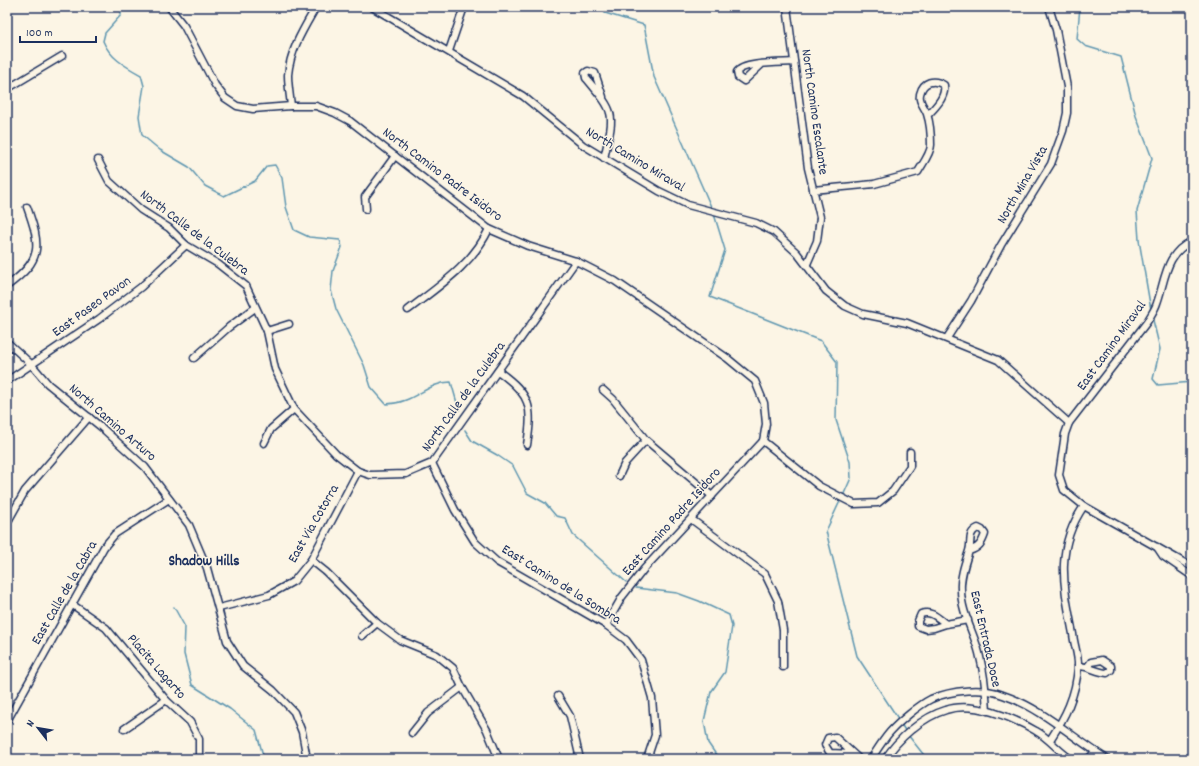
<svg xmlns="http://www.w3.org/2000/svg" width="1199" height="766" font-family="Dekko,sans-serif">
<rect width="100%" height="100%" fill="#fcf5e5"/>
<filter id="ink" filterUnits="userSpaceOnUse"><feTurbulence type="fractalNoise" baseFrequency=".025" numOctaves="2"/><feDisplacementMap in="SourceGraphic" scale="8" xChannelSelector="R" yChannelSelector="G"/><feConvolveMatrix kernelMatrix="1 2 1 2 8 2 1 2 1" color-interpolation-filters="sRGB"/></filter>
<g filter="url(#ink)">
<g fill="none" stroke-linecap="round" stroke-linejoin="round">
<g stroke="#5e96b0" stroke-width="1.5">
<path d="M121,7V15L105,33L103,41C110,58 125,66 141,75L144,86L139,116L142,135L160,150L189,167L205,186L224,196L255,181L267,166L275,165L282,178L286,207L294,230L309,237L340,240L342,247L333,271L331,290L336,309L364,365L371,387L386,404C414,404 427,382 451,382L459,410"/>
<polyline points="603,7 605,13 644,25 654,77 712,209"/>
<polyline points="1080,7 1077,39 1085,46 1121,57 1136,116 1152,158 1137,211 1139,240 1151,310"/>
<polyline points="714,214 725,250 710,297 821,341 837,362 836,420 850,462 851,478 843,496"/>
<polyline points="1152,316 1160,349 1153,379 1158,385 1192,382"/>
<polyline points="465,430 472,441 497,455 513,466 527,493 545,503 556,516 565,518 573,535 626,582"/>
<polyline points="841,499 826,531 857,656 899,720"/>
<polyline points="636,588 677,593 699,601 729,615 732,626 725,672 711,692 704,721 708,743 719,759"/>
<polyline points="174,607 185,627 184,654 192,685 230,709 256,730 264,759"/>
<polyline points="901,724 906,732"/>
<polyline points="908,735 927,759"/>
</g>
<defs>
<g id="street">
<polyline points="169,7 184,26 215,85 225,98 237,106 253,109 291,106 316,106 335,113 350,121 395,156 489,229 528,246 576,261 615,281 727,358 755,381 764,403 766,424 763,441"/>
<polyline points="372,7 523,96 583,145 659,191 688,205 756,223 774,232 797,253 826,291 845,306 863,314 907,323 998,360 1069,423"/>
<polyline points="787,7 808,168 820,217 817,241 807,264"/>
<polyline points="449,51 464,7"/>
<path d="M761,65L744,81L738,77L737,72C743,62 781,63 794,62"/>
<polyline points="7,89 62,56"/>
<path d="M603,97L595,73L588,71L585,73L586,78C616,114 615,112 604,158"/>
<path d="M291,106C290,96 288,85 288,75C290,50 304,28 316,7"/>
<polyline points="98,160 109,181 141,210 169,228 186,245 218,264 246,286 267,331 275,369 294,409 336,454 358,471 370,475 406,474 432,463 576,261"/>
<path d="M813,190L874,184L918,172C922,165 931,153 931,145C931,135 930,123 927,114C925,107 918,102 920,94C923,81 934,79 944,85C946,97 936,106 928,115"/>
<polyline points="366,209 365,197 395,156"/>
<path d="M1192,241C1165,254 1166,278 1157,303C1155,310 1150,316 1147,322L1069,423L1065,434L1059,475L1064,490L1084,506L1192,567"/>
<path d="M7,286C43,260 41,246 27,207"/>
<path d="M408,310C439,286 472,265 489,229"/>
<polyline points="267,331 289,324"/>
<polyline points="947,338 971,301 1001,245 1051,164 1063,131 1067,113 1067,87 1056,30 1049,7"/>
<polyline points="7,342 31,364 48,384 101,427 145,467 189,525 207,568 227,641 243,666 273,690 294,712 302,732 307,759"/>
<polyline points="194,358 229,327 255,308"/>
<path d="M498,371C531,395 533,406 527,445"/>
<polyline points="7,381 99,319 141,287 186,245"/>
<polyline points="603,390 613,399 646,440 712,496"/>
<polyline points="763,441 819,486 854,504 878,503 893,491 910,466 910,452"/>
<polyline points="264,443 271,429 294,409"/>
<polyline points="432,463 455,510 475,542 497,562 606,625 626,640 641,660 652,698 655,735 647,759"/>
<polyline points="619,476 625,463 646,440"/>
<polyline points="691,519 765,574 778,601 783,630 783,667"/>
<polyline points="7,523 25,491 89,417"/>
<polyline points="1157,547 1163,556 1192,576"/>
<path d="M969,551C979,548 982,543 985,534L982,530L978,528C967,533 972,542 969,551C965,563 960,577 961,590C961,612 974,633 979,653C984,672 986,691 987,711"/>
<polyline points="311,560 326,572 377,623 400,640 437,655 453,668 462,687 487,730 499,759"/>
<polyline points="73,605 106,628 166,700 190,722 199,739 199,759"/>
<polyline points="219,608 269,595 294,581 311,560 358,471"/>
<path d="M946,624C938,618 931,610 921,614L918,621V626L926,629L934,628L946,624L968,620"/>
<polyline points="606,625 622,597 644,569 763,441"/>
<polyline points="362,636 377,623"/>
<path d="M1078,666C1089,666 1096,672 1107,673L1111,670V666L1102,660L1091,662L1088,666"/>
<polyline points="558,696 570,716 580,759"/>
<polyline points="7,721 104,547 115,534 169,499"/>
<polyline points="124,729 166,700"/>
<polyline points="412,733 428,713 462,687"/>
<path d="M1050,740C1065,717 1076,696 1078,667C1079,657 1074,645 1073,634C1064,587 1054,549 1084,506"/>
<polyline points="852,754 830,753 825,745 828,738 835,737 859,759"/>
<path d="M871,759C877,750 883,740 890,732C899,722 919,705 931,699C952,690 982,687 1003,695C1042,708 1073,738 1107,759"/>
<path d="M885,759C898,739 922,717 946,710C972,701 1013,717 1036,731C1049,738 1058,751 1071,759"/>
<polyline points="1088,759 1096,752"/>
</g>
</defs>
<use href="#street" stroke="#1b2f5e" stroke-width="9"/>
<use href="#street" stroke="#fcf5e5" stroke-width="6"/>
</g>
</g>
<g text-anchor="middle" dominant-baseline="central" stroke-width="3" stroke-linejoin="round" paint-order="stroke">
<g font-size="14" fill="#1b2f5e" stroke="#fcf5e5">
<text transform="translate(814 112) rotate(82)">North Camino Escalante</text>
<text transform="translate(635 160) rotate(31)">North Camino Miraval</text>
<text transform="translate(442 175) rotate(37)">North Camino Padre Isidoro</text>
<text transform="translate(1023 185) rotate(-60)">North Mina Vista</text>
<text transform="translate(194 233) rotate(37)">North Calle de la Culebra</text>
<text transform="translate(92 307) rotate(-36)">East Paseo Pavon</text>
<text transform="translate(1112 346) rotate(-54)">East Camino Miraval</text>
<text transform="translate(464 397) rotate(-54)">North Calle de la Culebra</text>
<text transform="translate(112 423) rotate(41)">North Camino Arturo</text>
<text transform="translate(672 522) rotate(-48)">East Camino Padre Isidoro</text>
<text transform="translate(314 524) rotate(-60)">East Via Cotorra</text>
<text transform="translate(561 585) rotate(32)">East Camino de la Sombra</text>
<text transform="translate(65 593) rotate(-60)">East Calle de la Cabra</text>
<text transform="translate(985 639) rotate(77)">East Entrada Doce</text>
<text transform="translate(156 667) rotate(49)">Placita Lagarto</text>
</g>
<g font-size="15" font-weight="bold" fill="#1b2f5e" stroke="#fcf5e5">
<text x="204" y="562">Shadow Hills</text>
</g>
</g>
<rect width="1199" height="766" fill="none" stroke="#fcf5e5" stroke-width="24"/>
<rect x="12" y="12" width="1175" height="742" fill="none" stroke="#1b2f5e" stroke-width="1.5" filter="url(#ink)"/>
<g transform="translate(38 728) rotate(301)" stroke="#fcf5e5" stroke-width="3" paint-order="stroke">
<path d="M0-3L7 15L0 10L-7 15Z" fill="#1b2f5e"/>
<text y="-6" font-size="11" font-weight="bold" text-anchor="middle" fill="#1b2f5e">N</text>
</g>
<path d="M20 36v6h76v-6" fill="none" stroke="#1b2f5e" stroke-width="2"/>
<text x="26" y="36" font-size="12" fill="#1b2f5e" stroke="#fcf5e5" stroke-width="3" paint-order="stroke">100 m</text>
</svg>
